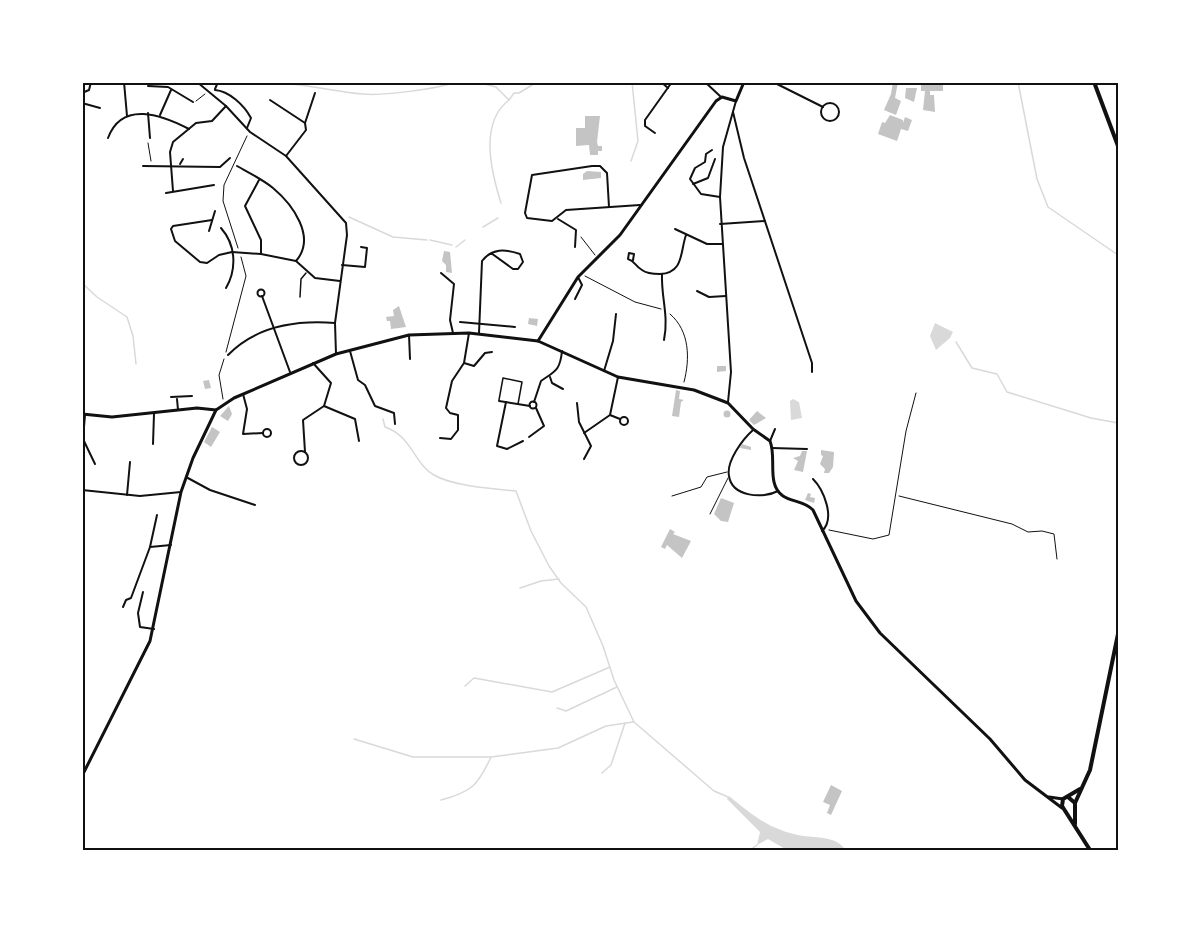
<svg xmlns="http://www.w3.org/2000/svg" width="1201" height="933" font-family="Poppins,sans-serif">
<rect width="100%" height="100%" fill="#fff"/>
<g fill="#d9d9d9">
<polygon points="935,323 953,332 950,338 936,350 930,336"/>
<polygon points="793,399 799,402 802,418 791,420 790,401"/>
<path d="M729,796C755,817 770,830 803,836C816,838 838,836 845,850H787L768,839L757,845L760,832L727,799Z"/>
</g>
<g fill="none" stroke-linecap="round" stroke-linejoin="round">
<g stroke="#d9d9d9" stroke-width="1.5">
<polyline points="253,82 257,83"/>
<polyline points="477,82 496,87 509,100 514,93 519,93 537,82"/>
<polyline points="1018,82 1037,179 1048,207 1118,255"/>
<path d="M262,84C300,81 327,91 363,94C382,96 438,89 455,82"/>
<polyline points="631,161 638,141 632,82"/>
<path d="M501,203C491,171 479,123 509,100"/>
<polyline points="349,217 393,237 427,240"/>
<polyline points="483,227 498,218"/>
<polyline points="430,240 452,245"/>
<polyline points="456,247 465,240"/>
<polyline points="82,283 97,297 127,317 133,336 136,364"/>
<polyline points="956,342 972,368 997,374 1007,392 1091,418 1118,423"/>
<path d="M383,419L385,427C412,436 414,464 434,475C452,486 495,489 516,491L531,531L549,566L561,583L586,607L603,646L614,680L634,722L714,791L728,797"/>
<polyline points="520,588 541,581 559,579"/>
<polyline points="465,686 474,678 552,692 610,667"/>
<polyline points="557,708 566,711 617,687"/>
<polyline points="354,739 413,757 491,757 558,748 606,726 633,722"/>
<polyline points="602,773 611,765 625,723"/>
<path d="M441,800C472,792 478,785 491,757"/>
<polyline points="750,850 757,845"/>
</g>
</g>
<g fill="#c4c4c4">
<polygon points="893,82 898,82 895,98 901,101 896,115 884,110 891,94"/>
<polygon points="921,82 943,82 943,91 930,91 930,95 934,95 935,112 923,110 925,91 921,91"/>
<polygon points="906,88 917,88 914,102 905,98"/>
<polygon points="890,115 903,120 903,123 905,117 912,120 908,131 901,129 897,141 878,134 882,122 885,123"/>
<polygon points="585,116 600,116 597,142 598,146 602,146 602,151 598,151 598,155 590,155 589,145 576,146 576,128 585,128"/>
<polygon points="587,171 601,172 601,178 583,180 583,174"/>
<polygon points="444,251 450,252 452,273 446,272 446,265 442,261"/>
<polygon points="399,306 406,327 391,329 390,321 387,321 386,317 394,316 393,310"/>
<polygon points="529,318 538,319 537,326 528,324"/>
<polygon points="717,366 726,366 726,371 717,372"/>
<polygon points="209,380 211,388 205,389 203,381"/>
<polygon points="676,390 680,391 679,399 684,400 681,402 679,417 672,416"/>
<polygon points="229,406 232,414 228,421 220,416"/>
<circle cx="727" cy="414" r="3.5"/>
<polygon points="757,411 766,418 754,425 749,420"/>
<polygon points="212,427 220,432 211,447 204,442"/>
<polygon points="742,444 751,447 751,450 740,448"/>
<polygon points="821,450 834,452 833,467 829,473 824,473 825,469 820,464 823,456 821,455"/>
<polygon points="802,451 807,451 803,472 794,470 798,461 793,458 800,456"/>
<polygon points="808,493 811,494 810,497 815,498 814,503 805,500"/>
<polygon points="721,498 734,503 728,522 721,521 714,514"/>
<polygon points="670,529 675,532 673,534 691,541 682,558 667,545 665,549 661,547"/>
<polygon points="831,785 842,791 831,815 827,813 830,805 823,802"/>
</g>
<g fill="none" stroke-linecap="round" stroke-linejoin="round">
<g stroke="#111" stroke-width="1">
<polyline points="196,101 205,94"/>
<polyline points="148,143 151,161"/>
<polyline points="581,237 595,255"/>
<polyline points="238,248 223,201 224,185 247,136"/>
<polyline points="585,276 635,302 661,309"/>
<path d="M670,314C690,331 690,359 684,382"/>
<polyline points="226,352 246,276 241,257"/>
<polyline points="223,399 219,375 224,359"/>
<polyline points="899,496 1012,524 1028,532 1042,531 1054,534 1057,559"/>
<polyline points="829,530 873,539 889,535 906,431 916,393"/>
</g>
<g stroke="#111" stroke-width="1">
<polyline points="672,496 701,487 707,477 727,472"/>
<polyline points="710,514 728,478"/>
</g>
<g stroke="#111" stroke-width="1.5">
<polyline points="300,297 301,279 306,273"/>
<polyline points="499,400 503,378 522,382 518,404"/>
</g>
<g stroke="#111" stroke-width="2">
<polyline points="124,82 127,116"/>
<polyline points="661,82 668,88"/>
<polyline points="697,82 705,84"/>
<polyline points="705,82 721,97"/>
<polyline points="773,82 823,107"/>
<polyline points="148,86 168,87 193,102"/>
<polyline points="215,89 218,82"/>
<path d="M215,90C229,91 244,105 251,118L247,128"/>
<polyline points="82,93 89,90 91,82"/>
<polyline points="270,100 305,123"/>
<polyline points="82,103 100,108"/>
<circle cx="830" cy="112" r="9"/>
<polyline points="733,112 744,158 812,363 812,372"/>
<polyline points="148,113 150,138"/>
<polyline points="160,115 171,90"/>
<polyline points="655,133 645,126 645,120 672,82"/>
<path d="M108,138C122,100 162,115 189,129"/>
<polyline points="712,150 706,154 705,162 695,168 690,179 701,194 720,197"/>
<polyline points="286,156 306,130 305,123 315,93"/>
<polyline points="180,164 183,159"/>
<polyline points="143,166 220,167 230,158"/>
<path d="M237,166C249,173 262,179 273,188C292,204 317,237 296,261"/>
<polyline points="259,180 245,206 261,240 261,254"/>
<polyline points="693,184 708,178 715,159"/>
<polyline points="173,191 170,152 173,142 196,123 212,121 226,106"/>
<polyline points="166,193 214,185"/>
<polyline points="609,207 607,173 600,166 592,166 532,175 525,213 527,218 552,221 566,210 640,205"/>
<polyline points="558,219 576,230 575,247"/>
<polyline points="212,220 173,226 171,229 175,241 200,262 207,263 219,255 232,252 261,254 296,261 315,278 340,281"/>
<polyline points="720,224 765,221"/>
<path d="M221,228C236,245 237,269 226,288"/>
<polyline points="675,229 707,244 722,244"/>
<polyline points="209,231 215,211"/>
<path d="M633,260L634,254L629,253L628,259C635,261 635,266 642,270C647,274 654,274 660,274C684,273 680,252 686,235"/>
<polyline points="342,265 365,267 367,248 361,247"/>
<polyline points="441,273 454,284 450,320 453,333"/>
<path d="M662,274C661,297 669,316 664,340"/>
<circle cx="261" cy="293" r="3.5"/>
<polyline points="697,291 709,297 726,296"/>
<polyline points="262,296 290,372"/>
<polyline points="575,299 582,285 578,277"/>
<polyline points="460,322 515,327"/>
<path d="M479,333L482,261C492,248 505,249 520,254L523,262L518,269H513L491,253"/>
<polyline points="409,335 410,359"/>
<polyline points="350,351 358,380 365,385 375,406 394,413 395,424"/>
<path d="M228,355C256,326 296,320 335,323"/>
<polyline points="464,363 474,366 485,353 492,352"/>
<polyline points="604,371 613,341 616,314"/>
<polyline points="550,377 552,383 563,389"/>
<polyline points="243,394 247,409 243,434 263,433"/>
<polyline points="171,397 192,396"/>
<polyline points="177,399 178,410"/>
<polyline points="499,401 530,406"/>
<circle cx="533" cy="405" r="3.5"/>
<polyline points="506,402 497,446 507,449 523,441"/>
<path d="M534,402L541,381C555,371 560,371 562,351"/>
<polyline points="577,403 579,422 591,446 584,459"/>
<polyline points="324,406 355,419 359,441"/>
<polyline points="85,415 83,439 95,464"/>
<polyline points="610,415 620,419"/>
<circle cx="624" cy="421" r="4"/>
<circle cx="267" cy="433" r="4"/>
<path d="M753,430C743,439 726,461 729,476C732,497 763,499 778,491"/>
<polyline points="584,433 610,415 618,377"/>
<polyline points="529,437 544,426 536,408"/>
<polyline points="440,438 451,439 458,430 458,415 450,413 446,408 452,381 464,363 469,333"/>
<polyline points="770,441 775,429"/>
<polyline points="153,444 154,414"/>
<polyline points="772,448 807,449"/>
<circle cx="301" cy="458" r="7"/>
<polyline points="305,452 303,420 324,406 331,383 313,363"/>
<polyline points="186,477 210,490 255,505"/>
<path d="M813,479C823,489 836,518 822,531"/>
<polyline points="82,490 140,496 181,492"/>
<polyline points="127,495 130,462"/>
<polyline points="150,547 157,515"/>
<polyline points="143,592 138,613 140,627 154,629"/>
<polyline points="123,607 126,600 131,598 150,547 171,545"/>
</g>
<g stroke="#111" stroke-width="2">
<polyline points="197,82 226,106 250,132 286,156 346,223 347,235 335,323 336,354"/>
<polyline points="728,402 731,372 720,197 723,147 736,101"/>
</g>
<g stroke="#111" stroke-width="3">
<polyline points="538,341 578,277 620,235 716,101 722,97 736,101 744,82"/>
<polyline points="82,414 112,417 197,408 216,410"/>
<path d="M82,776L150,641L181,492L193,458L216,410L234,398L336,354L409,335L469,333L538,341L618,377L694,390L728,403L753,429L770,441C777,458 766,484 783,496C792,502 805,501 813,510L856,601L880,633L990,739L1025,780L1062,808"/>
<polyline points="1049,797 1063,799"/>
</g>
<g stroke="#111" stroke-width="4">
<polyline points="1094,82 1118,146"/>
<polyline points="1080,789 1063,799 1062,806 1090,850"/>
<polyline points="1068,797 1075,803 1075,824"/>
<polyline points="1075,803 1090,770 1118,634"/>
</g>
</g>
<rect width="1201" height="933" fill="none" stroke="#ffffff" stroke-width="168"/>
<rect x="84" y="84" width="1033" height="765" fill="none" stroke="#111" stroke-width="2"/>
</svg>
